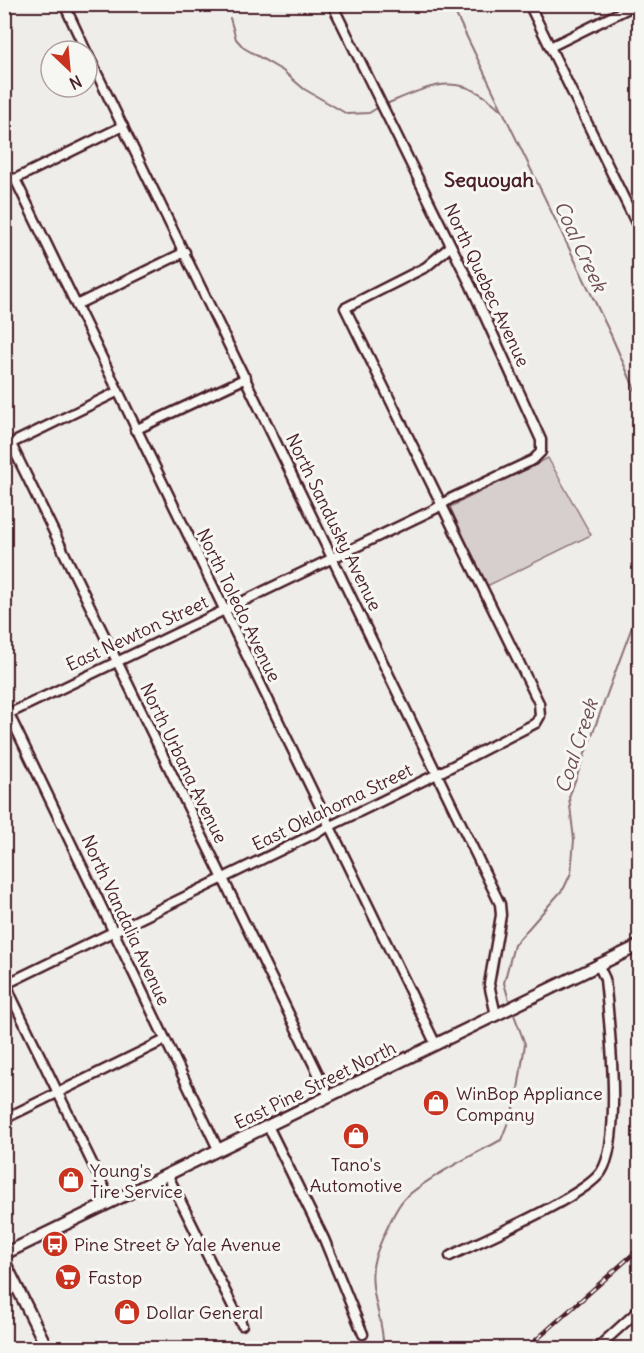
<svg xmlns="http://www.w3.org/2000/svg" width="644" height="1353" font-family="Delius,sans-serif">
<rect width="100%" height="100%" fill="#efedea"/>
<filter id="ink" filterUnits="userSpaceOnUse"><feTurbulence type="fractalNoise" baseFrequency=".0167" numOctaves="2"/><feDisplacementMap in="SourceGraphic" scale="12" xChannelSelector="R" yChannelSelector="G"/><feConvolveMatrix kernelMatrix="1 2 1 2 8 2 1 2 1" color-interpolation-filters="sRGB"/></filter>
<g filter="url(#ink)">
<polygon fill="#d7cfce" stroke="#90777c" stroke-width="1.5" points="548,458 591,535 487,586 450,507"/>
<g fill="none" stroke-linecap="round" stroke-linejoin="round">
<g stroke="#8a6f74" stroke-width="2">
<polyline points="451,4 611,335 640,401"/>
<polyline points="230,18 236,39 244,48 283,71 304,89 347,114 369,113 379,107"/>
<path d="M384,105C432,85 459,69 501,110"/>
<polyline points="510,1004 504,983 514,945 564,888 571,873 574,840 569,797 640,605"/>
<path d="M383,1348C385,1322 369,1295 373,1267C375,1252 395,1207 406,1197C434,1174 469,1157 501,1140L516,1102L525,1044L513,1012"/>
</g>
<defs>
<g id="minor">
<polyline points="64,4 86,51"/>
<polyline points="529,4 640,231"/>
<polyline points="550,47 637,4"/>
<polyline points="87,53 500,904 501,915 489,984 496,1015"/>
<polyline points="4,177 15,179 123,126"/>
<polyline points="15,179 436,1045"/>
<polyline points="76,305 185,252"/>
<polyline points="135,430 246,378"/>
<polyline points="11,444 329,1096"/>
<polyline points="4,447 117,392"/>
<polyline points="4,704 218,1149"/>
<polyline points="4,716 435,509 450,499 533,460 541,452 541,440 471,286 332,4"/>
<polyline points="4,977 11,996 111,1202"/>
<polyline points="4,985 437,774 536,723 540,716 539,703 345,308 426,267 451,246"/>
<polyline points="4,1119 165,1040"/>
<polyline points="268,1126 324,1239 363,1334"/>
<polyline points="167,1174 242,1325"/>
<path d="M450,1256C482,1240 584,1197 601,1172C623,1140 609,1020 605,979L598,964"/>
<polyline points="597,1348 640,1309"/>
</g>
<g id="secondary">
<polyline points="4,1254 640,945"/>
<polyline points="4,1261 47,1348"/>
</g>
</defs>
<use href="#minor" stroke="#4a1f2b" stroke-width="13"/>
<use href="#secondary" stroke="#4a1f2b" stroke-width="15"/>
<use href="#minor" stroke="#f6f6f2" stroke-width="8"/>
<use href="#secondary" stroke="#f6f6f2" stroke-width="10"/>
<defs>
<polyline id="rail" points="527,1348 640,1248"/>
</defs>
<use href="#rail" stroke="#4a1f2b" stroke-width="4.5"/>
<use href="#rail" stroke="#f6f6f2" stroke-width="2" stroke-dasharray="7" stroke-linecap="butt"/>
</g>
</g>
<defs>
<symbol id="shop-disc" viewBox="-11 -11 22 22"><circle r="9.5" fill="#c8321e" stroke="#f6f6f2"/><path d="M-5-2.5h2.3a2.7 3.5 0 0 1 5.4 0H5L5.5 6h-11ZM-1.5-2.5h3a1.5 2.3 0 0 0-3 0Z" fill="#fff"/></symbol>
<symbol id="bus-disc" viewBox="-11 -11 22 22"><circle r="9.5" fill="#c8321e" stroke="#f6f6f2"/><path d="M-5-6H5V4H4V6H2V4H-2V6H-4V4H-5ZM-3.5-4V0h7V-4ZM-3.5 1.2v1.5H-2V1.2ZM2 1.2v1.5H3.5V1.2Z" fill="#fff"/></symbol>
<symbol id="supermarket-disc" viewBox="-11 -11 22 22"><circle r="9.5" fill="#c8321e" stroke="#f6f6f2"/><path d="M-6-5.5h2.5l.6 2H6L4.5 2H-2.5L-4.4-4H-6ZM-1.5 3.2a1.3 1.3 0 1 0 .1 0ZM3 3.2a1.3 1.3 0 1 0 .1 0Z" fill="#fff"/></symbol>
</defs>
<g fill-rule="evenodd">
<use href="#shop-disc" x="421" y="1088" width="30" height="30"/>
<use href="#shop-disc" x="341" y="1121" width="30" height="30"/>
<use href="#shop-disc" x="56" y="1165" width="30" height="30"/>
<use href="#bus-disc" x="40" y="1229" width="30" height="30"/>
<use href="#supermarket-disc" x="53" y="1262" width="30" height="30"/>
<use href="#shop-disc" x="112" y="1297" width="30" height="30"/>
</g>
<g text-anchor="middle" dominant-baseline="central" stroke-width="6" stroke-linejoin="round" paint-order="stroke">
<g font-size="18" fill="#4a1f2b" stroke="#f6f6f2">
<text transform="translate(487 285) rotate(65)">North Quebec Avenue</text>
<text transform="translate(334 522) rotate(64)">North Sandusky Avenue</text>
<text transform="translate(239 605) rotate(64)">North Toledo Avenue</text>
<text transform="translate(137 633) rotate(-25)">East Newton Street</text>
<text transform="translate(184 763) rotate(64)">North Urbana Avenue</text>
<text transform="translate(332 807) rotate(-26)">East Oklahoma Street</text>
<text transform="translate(126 920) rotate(65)">North Vandalia Avenue</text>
<text transform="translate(315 1085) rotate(-26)">East Pine Street North</text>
</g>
<g font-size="18" fill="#4a1f2b" stroke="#f6f6f2" text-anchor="start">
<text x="456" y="1093">WinBop Appliance<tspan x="456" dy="21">Company</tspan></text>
<text x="356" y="1164" text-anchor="middle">Tano's<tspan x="356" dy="21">Automotive</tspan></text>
<text x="90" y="1170">Young's<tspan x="90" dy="21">Tire Service</tspan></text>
<text x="74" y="1244">Pine Street &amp; Yale Avenue</text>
<text x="88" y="1277">Fastop</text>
<text x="146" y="1312">Dollar General</text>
</g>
<g font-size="20" font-weight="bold" fill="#4a1f2b" stroke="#f6f6f2">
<text x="489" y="179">Sequoyah</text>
</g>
<g font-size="20" font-style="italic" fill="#6f4e56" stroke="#f6f6f2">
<text transform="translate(581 246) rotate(65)">Coal Creek</text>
<text transform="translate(576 746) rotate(-72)">Coal Creek</text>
</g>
</g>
<rect width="644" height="1353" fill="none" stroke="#f6f6f2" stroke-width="24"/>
<rect x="12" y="12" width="620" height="1329" fill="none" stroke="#4a1f2b" stroke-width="2" filter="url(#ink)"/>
<g transform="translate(69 69) rotate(154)"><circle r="28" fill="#f6f6f2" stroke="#b1a0a2" stroke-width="1.5"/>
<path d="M0-4.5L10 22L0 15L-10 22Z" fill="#c8321e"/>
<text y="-9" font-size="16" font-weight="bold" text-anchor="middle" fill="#4a1f2b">N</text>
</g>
</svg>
